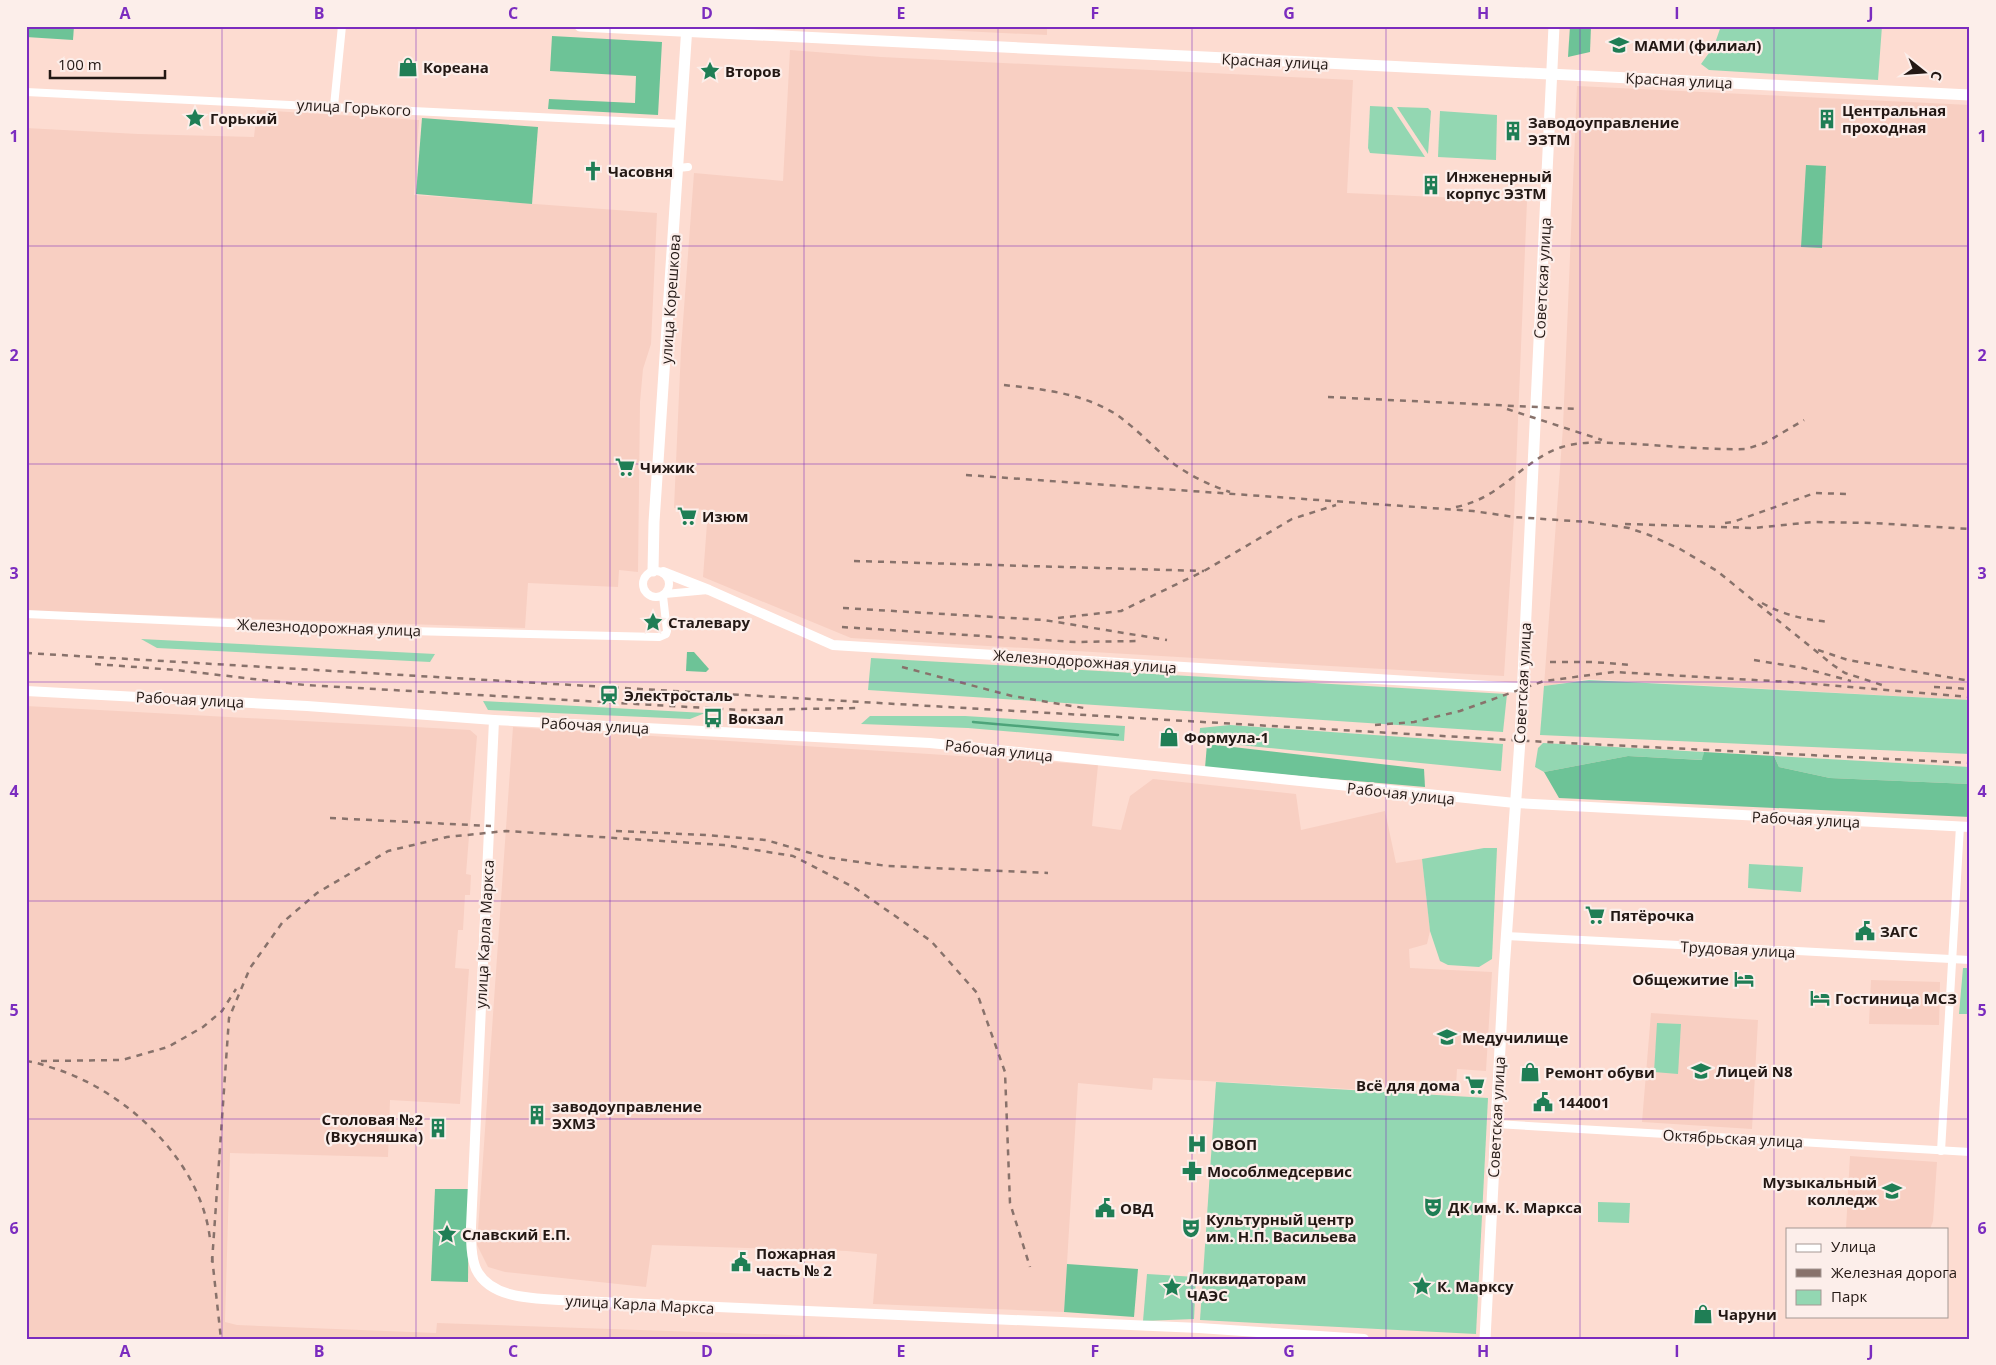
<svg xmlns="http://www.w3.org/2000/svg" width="1996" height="1365" font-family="'Open Sans',sans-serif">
<rect width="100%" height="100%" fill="#fddcd1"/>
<g fill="#f8cfc2">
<polygon points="857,26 1047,26 1047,35"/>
<polygon points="790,50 881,57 1353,80 1347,193 1527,201 1514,517 1504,676 851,638 703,577 708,510 674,508 681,349 694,173 783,181"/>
<polygon points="1577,86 1970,105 1970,700 1588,679 1544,686 1563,427"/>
<polygon points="257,110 419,120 414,195 657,213 651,344 643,369 640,402 638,572 619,570 618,587 528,583 525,628 26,611 26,128 138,134 254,137"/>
<polygon points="26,706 470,730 477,736 466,874 471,875 470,895 465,895 463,930 458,930 455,968 469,969 460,1104 390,1100 388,1157 230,1153 225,1322 237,1325 436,1333 437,1323 907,1339 26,1339"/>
<polygon points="513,727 1098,765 1092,826 1121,830 1130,796 1153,779 1296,794 1301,830 1385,811 1396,863 1422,859 1430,931 1427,944 1409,949 1410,968 1492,972 1486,1071 1457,1069 1456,1085 1403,1080 1401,1092 1153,1078 1152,1090 1078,1083 1064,1312 873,1304 877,1254 847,1251 652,1245 646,1287 505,1272 488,1267 477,1245"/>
<polygon points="1871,980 1940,982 1939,1025 1869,1024"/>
<polygon points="1651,1013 1758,1020 1752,1129 1642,1122"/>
<polygon points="1850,1156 1937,1162 1933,1221 1930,1229 1846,1229"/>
</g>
<g fill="#93d7b2">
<polygon points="1721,26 1882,26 1878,80 1709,70 1701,64 1714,46"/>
<polygon points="1370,106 1392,107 1425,157 1370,153 1368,148"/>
<polygon points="1397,107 1428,108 1431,111 1428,154"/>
<polygon points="1440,111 1497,115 1496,160 1438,157"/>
<polygon points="141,639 435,654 430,662 157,648"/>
<polygon points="871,658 1507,694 1503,732 868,690"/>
<polygon points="1589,680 1970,700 1970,754 1540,735 1544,686"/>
<polygon points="483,701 705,713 690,719 488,710"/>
<polygon points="870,716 965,716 1125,726 1124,741 968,728 861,724"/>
<polygon points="1230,725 1503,744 1501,771 1199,741 1200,728"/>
<polygon points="1543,743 1704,752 1703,760 1628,756 1544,772 1535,767 1538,748"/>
<polygon points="1774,756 1970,767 1970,784 1830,778 1779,767"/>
<polygon points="1484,848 1497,848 1492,959 1479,967 1448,965 1440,961 1430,931 1422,859"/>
<polygon points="1749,864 1803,867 1801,892 1748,888"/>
<polygon points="1963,968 1970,968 1970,1014 1959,1014"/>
<polygon points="1657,1023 1681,1024 1678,1074 1654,1072"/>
<polygon points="1216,1082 1488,1098 1476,1334 1200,1320"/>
<polygon points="1598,1202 1630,1203 1629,1223 1598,1222"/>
<polygon points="1147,1274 1196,1277 1194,1319 1143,1321"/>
</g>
<g fill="#6dc397">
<polygon points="26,26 74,26 73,40 26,37"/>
<polygon points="1570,26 1591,26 1590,52 1568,57"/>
<polygon points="552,36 662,42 658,115 548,109 549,99 635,103 636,76 550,71"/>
<polygon points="422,118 538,127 532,204 416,194"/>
<polygon points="1806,165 1826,166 1822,248 1801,247"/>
<polygon points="687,652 694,652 709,669 706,672 686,671"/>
<polygon points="1207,744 1424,769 1425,787 1205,768"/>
<polygon points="1704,752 1774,756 1779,767 1830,778 1970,784 1970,817 1559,798 1544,772 1628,756 1702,760"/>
<polygon points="435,1189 469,1189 468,1282 431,1281"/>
<polygon points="1067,1264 1138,1269 1134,1317 1064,1312"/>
</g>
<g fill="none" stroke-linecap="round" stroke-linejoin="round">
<polyline stroke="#4da47a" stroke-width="2.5" points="973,722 1118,735"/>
<g stroke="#fff" stroke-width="8">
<polyline points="26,92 681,124"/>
<polyline points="334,106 342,26"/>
<polyline points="678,168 688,167"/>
<circle cx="656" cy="584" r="13"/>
<polyline points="665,594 708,590"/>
<polyline points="26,614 409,631 659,637 666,634 667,631 663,596"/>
<polyline points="1506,936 1970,960"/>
<polyline points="1496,1124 1970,1152"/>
<polyline points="1941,1151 1960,826"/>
</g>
<g stroke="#fff" stroke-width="10">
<polyline points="663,572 709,590 833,645 1521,688"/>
<polyline points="26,691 307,706 494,720 930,743 1515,803 1970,827"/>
<path d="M494,720L471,1227C471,1241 471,1257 476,1269C492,1303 546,1298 578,1301L1199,1328L1364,1339"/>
</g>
<g stroke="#fff" stroke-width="11">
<polyline points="580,26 1970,95"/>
<polyline points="653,571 654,522 687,26"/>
<polyline points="1485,1339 1504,970 1520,740 1554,26"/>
</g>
<g stroke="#88726b" stroke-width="2.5" stroke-dasharray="6 6" stroke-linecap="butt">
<path d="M1004,385C1041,389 1081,393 1114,413C1134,426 1151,445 1169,460C1186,474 1209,485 1230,492"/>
<polyline points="1328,397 1578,409"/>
<polyline points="1507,409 1602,440"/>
<polyline points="966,475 1473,511 1514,517 1588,522 1629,528 1649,535 1680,549 1717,571 1833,665 1845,673 1882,685"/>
<path d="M1456,507C1502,498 1522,460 1562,447C1585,440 1611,443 1635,444C1671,446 1709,450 1746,449L1765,443L1804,420"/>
<polyline points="1725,523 1733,522 1815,493 1846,494"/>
<polyline points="1625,524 1754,528 1813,522 1873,523 1970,529"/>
<polyline points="854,561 1204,571"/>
<path d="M1762,603C1784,615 1805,620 1830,622"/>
<polyline points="843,608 1044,620 1167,640"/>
<polyline points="1058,618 1121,611 1204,571 1292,519 1336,505"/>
<polyline points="842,627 1075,642 1140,641"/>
<polyline points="1818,650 1848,660 1970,681"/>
<polyline points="26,653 1528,741 1970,763"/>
<polyline points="1754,660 1803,668 1851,681"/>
<polyline points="1550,662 1593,662 1632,665"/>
<polyline points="95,664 176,670 305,685 741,710 858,708"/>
<polyline points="902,667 1012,696 1084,708"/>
<polyline points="1934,687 1970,689"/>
<polyline points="1375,725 1414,722 1460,711 1544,681 1614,672 1790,682 1970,697"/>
<polyline points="330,818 491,826"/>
<polyline points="616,831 707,835 766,840 824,857 887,866 1048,873"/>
<path d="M26,1061C36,1062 46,1066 56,1069C127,1092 201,1161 210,1239"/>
<polyline points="41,1061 122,1060 168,1047 203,1027 222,1011 236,989"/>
<polyline points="212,1257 221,1339"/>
<polyline points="212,1262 229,1018 250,968 282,923 317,893 388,851 447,837 506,831 724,845 793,856 855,888 931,941 977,993 1005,1072 1010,1203 1030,1267"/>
</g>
</g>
<path fill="none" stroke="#7b2cbf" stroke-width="1" stroke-opacity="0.55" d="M222,26V1339M416,26V1339M610,26V1339M804,26V1339M998,26V1339M1192,26V1339M1386,26V1339M1580,26V1339M1774,26V1339M26,246H1970M26,464H1970M26,682H1970M26,901H1970M26,1119H1970"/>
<defs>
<symbol id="university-bare" viewBox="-9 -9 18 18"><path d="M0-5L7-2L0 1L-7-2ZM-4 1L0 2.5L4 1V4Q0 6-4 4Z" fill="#1f7e55" stroke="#fceeea" stroke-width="2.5" paint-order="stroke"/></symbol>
<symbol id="shop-bare" viewBox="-9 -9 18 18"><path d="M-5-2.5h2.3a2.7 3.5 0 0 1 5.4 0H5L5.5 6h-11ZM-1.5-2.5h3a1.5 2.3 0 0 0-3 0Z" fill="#1f7e55" stroke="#fceeea" stroke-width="2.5" paint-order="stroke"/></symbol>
<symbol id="sight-bare" viewBox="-9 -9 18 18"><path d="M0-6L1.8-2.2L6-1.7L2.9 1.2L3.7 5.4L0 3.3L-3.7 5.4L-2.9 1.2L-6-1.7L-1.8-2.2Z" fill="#1f7e55" stroke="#fceeea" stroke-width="2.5" paint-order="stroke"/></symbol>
<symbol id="building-bare" viewBox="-9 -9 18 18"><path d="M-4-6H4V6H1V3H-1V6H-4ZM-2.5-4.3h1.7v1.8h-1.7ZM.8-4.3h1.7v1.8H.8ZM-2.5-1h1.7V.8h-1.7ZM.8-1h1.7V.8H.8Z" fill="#1f7e55" stroke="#fceeea" stroke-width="2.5" paint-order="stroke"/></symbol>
<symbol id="church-bare" viewBox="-9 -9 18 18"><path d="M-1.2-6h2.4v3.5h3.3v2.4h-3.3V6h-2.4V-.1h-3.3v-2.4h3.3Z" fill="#1f7e55" stroke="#fceeea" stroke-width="2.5" paint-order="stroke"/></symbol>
<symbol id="supermarket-bare" viewBox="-9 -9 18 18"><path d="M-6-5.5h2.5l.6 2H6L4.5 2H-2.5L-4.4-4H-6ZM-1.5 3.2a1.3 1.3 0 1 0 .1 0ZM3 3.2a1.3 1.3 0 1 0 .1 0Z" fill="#1f7e55" stroke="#fceeea" stroke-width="2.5" paint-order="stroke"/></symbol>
<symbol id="station-bare" viewBox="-9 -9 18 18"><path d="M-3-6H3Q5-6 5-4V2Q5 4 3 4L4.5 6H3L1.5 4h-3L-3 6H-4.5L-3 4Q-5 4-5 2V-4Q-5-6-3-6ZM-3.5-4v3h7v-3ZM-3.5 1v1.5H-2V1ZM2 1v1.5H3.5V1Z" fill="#1f7e55" stroke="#fceeea" stroke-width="2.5" paint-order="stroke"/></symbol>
<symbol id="bus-bare" viewBox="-9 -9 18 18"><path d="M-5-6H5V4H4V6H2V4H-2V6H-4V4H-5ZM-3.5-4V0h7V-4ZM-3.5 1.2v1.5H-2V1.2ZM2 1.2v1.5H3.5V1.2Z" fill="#1f7e55" stroke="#fceeea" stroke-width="2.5" paint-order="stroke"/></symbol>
<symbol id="civic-bare" viewBox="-9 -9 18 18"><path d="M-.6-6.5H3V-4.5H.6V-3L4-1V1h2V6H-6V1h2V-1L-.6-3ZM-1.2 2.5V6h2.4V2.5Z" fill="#1f7e55" stroke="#fceeea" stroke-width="2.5" paint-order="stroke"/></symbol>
<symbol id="hotel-bare" viewBox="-9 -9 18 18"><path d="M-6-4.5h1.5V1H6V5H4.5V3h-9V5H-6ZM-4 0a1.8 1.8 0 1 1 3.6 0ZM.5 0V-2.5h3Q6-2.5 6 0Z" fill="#1f7e55" stroke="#fceeea" stroke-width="2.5" paint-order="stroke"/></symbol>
<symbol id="school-bare" viewBox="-9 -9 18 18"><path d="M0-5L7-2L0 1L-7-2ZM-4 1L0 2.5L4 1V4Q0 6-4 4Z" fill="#1f7e55" stroke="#fceeea" stroke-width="2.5" paint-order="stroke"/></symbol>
<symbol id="hospital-bare" viewBox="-9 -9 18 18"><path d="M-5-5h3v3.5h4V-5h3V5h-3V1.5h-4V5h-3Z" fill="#1f7e55" stroke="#fceeea" stroke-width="2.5" paint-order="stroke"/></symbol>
<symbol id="pharmacy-bare" viewBox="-9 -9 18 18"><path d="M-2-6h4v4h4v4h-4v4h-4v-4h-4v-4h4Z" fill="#1f7e55" stroke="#fceeea" stroke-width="2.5" paint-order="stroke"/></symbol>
<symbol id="theatre-bare" viewBox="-9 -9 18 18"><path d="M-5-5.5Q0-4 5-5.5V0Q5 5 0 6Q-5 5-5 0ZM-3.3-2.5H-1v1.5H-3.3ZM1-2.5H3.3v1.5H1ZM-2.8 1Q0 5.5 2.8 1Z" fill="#1f7e55" stroke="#fceeea" stroke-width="2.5" paint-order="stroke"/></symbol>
</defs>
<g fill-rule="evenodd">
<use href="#university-bare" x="1605" y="31" width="28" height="28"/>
<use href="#shop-bare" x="394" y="53" width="28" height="28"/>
<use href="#sight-bare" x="696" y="57" width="28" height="28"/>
<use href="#sight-bare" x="181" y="104" width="28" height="28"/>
<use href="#building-bare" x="1813" y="105" width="28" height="28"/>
<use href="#building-bare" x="1499" y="117" width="28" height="28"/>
<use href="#church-bare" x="579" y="157" width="28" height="28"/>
<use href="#building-bare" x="1417" y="171" width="28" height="28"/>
<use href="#supermarket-bare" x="611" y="453" width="28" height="28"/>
<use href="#supermarket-bare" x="673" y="502" width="28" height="28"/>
<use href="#sight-bare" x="639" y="608" width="28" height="28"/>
<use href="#station-bare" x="595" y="681" width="28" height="28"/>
<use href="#bus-bare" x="699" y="704" width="28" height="28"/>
<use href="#shop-bare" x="1155" y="723" width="28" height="28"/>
<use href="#supermarket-bare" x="1581" y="901" width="28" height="28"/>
<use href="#civic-bare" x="1851" y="917" width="28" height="28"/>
<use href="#hotel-bare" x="1730" y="965" width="28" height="28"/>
<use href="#hotel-bare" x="1806" y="984" width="28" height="28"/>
<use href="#university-bare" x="1433" y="1023" width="28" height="28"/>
<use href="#school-bare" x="1687" y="1057" width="28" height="28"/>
<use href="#shop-bare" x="1516" y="1058" width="28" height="28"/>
<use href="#supermarket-bare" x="1461" y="1071" width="28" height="28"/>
<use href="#civic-bare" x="1529" y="1088" width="28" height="28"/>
<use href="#building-bare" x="523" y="1101" width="28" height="28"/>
<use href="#building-bare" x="424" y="1114" width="28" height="28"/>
<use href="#hospital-bare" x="1183" y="1130" width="28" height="28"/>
<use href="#pharmacy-bare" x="1178" y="1157" width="28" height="28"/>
<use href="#university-bare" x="1878" y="1177" width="28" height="28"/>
<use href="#theatre-bare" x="1419" y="1193" width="28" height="28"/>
<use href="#civic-bare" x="1091" y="1194" width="28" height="28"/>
<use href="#theatre-bare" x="1177" y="1214" width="28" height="28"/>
<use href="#sight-bare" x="433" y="1220" width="28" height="28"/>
<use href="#civic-bare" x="727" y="1248" width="28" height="28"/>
<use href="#sight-bare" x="1408" y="1272" width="28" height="28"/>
<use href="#sight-bare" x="1158" y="1273" width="28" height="28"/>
<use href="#shop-bare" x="1689" y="1300" width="28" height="28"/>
</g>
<g text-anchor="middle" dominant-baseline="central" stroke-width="4.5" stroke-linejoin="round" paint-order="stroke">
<g font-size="15" font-weight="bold" fill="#231814" stroke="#fceeea" text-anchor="start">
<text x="1634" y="45">МАМИ (филиал)</text>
<text x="423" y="67">Кореана</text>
<text x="725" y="71">Второв</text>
<text x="1842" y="110">Центральная<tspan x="1842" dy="17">проходная</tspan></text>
<text x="210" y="118">Горький</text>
<text x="1528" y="122">Заводоуправление<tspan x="1528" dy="17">ЭЗТМ</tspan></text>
<text x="608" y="171">Часовня</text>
<text x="1446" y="176">Инженерный<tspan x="1446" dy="17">корпус ЭЗТМ</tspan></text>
<text x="640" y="467">Чижик</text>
<text x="702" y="516">Изюм</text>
<text x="668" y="622">Сталевару</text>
<text x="624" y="695">Электросталь</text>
<text x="728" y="718">Вокзал</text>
<text x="1184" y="737">Формула-1</text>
<text x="1610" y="915">Пятёрочка</text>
<text x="1880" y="931">ЗАГС</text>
<text x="1729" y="979" text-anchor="end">Общежитие</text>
<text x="1835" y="998">Гостиница МСЗ</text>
<text x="1462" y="1037">Медучилище</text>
<text x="1716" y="1071">Лицей N8</text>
<text x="1545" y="1072">Ремонт обуви</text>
<text x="1460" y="1085" text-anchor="end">Всё для дома</text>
<text x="1558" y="1102">144001</text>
<text x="552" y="1106">заводоуправление<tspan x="552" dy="17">ЭХМЗ</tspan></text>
<text x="423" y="1119" text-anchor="end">Столовая №2<tspan x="423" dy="17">(Вкусняшка)</tspan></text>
<text x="1212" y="1144">ОВОП</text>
<text x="1207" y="1171">Мособлмедсервис</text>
<text x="1877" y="1182" text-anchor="end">Музыкальный<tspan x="1877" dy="17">колледж</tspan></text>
<text x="1448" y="1207">ДК им. К. Маркса</text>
<text x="1120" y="1208">ОВД</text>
<text x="1206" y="1219">Культурный центр<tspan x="1206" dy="17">им. Н.П. Васильева</tspan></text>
<text x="462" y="1234">Славский Е.П.</text>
<text x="756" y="1253">Пожарная<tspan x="756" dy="17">часть № 2</tspan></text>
<text x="1187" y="1278">Ликвидаторам<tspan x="1187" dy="17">ЧАЭС</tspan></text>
<text x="1437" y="1286">К. Марксу</text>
<text x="1718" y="1314">Чаруни</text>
</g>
<g font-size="15" fill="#231814" stroke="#fceeea">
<text transform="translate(1275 61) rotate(3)">Красная улица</text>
<text transform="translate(1679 80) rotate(3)">Красная улица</text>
<text transform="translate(354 107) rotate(3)">улица Горького</text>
<text transform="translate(1542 278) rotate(-87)">Советская улица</text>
<text transform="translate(670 299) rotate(-86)">улица Корешкова</text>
<text transform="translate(329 627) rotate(2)">Железнодорожная улица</text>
<text transform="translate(1085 661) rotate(4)">Железнодорожная улица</text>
<text transform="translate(1522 683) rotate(-87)">Советская улица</text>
<text transform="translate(190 699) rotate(3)">Рабочая улица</text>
<text transform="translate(595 725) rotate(3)">Рабочая улица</text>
<text transform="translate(999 750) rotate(6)">Рабочая улица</text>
<text transform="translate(1401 793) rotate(6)">Рабочая улица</text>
<text transform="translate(1806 819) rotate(3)">Рабочая улица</text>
<text transform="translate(484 934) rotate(-87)">улица Карла Маркса</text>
<text transform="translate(1738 949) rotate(3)">Трудовая улица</text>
<text transform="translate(1496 1117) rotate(-87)">Советская улица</text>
<text transform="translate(1733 1138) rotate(3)">Октябрьская улица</text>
<text transform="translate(640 1304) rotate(3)">улица Карла Маркса</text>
</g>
</g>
<rect width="1996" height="1365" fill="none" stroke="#fceeea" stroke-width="55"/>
<rect x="1786" y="1228" width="162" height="90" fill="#fceeea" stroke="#a59894"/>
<rect x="1796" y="1244" width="25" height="8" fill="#ffffff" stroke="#a59894"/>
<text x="1831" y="1252" font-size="15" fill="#231814">Улица</text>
<rect x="1796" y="1269" width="25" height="8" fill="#88726b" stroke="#a59894"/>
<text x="1831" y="1278" font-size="15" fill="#231814">Железная дорога</text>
<rect x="1796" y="1290" width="25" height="15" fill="#93d7b2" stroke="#a59894"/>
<text x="1831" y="1302" font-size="15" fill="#231814">Парк</text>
<g transform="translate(1924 72) rotate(107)" stroke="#fceeea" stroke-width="4" paint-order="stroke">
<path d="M0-4L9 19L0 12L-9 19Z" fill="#231814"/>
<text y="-8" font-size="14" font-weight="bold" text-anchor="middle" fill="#231814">С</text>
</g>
<path d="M50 70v8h115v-8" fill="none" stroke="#231814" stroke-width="2.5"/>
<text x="58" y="70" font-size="15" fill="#231814" stroke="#fceeea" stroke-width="4" paint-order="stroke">100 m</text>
<rect x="28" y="28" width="1940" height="1310" fill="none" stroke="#7b2cbf" stroke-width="2"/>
<g font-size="16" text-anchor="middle" font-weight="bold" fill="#7b2cbf">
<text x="125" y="19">A</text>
<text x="319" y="19">B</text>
<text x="513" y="19">C</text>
<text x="707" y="19">D</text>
<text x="901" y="19">E</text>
<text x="1095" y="19">F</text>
<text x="1289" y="19">G</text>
<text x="1483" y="19">H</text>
<text x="1677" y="19">I</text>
<text x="1871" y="19">J</text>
<text x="14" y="142">1</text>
<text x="1982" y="142">1</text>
<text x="14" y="361">2</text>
<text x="1982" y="361">2</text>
<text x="14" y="579">3</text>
<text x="1982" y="579">3</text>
<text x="14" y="797">4</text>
<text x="1982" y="797">4</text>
<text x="14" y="1016">5</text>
<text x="1982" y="1016">5</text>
<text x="14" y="1234">6</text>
<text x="1982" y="1234">6</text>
<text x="125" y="1357">A</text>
<text x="319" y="1357">B</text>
<text x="513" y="1357">C</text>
<text x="707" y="1357">D</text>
<text x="901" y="1357">E</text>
<text x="1095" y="1357">F</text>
<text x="1289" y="1357">G</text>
<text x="1483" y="1357">H</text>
<text x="1677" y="1357">I</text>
<text x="1871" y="1357">J</text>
</g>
</svg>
